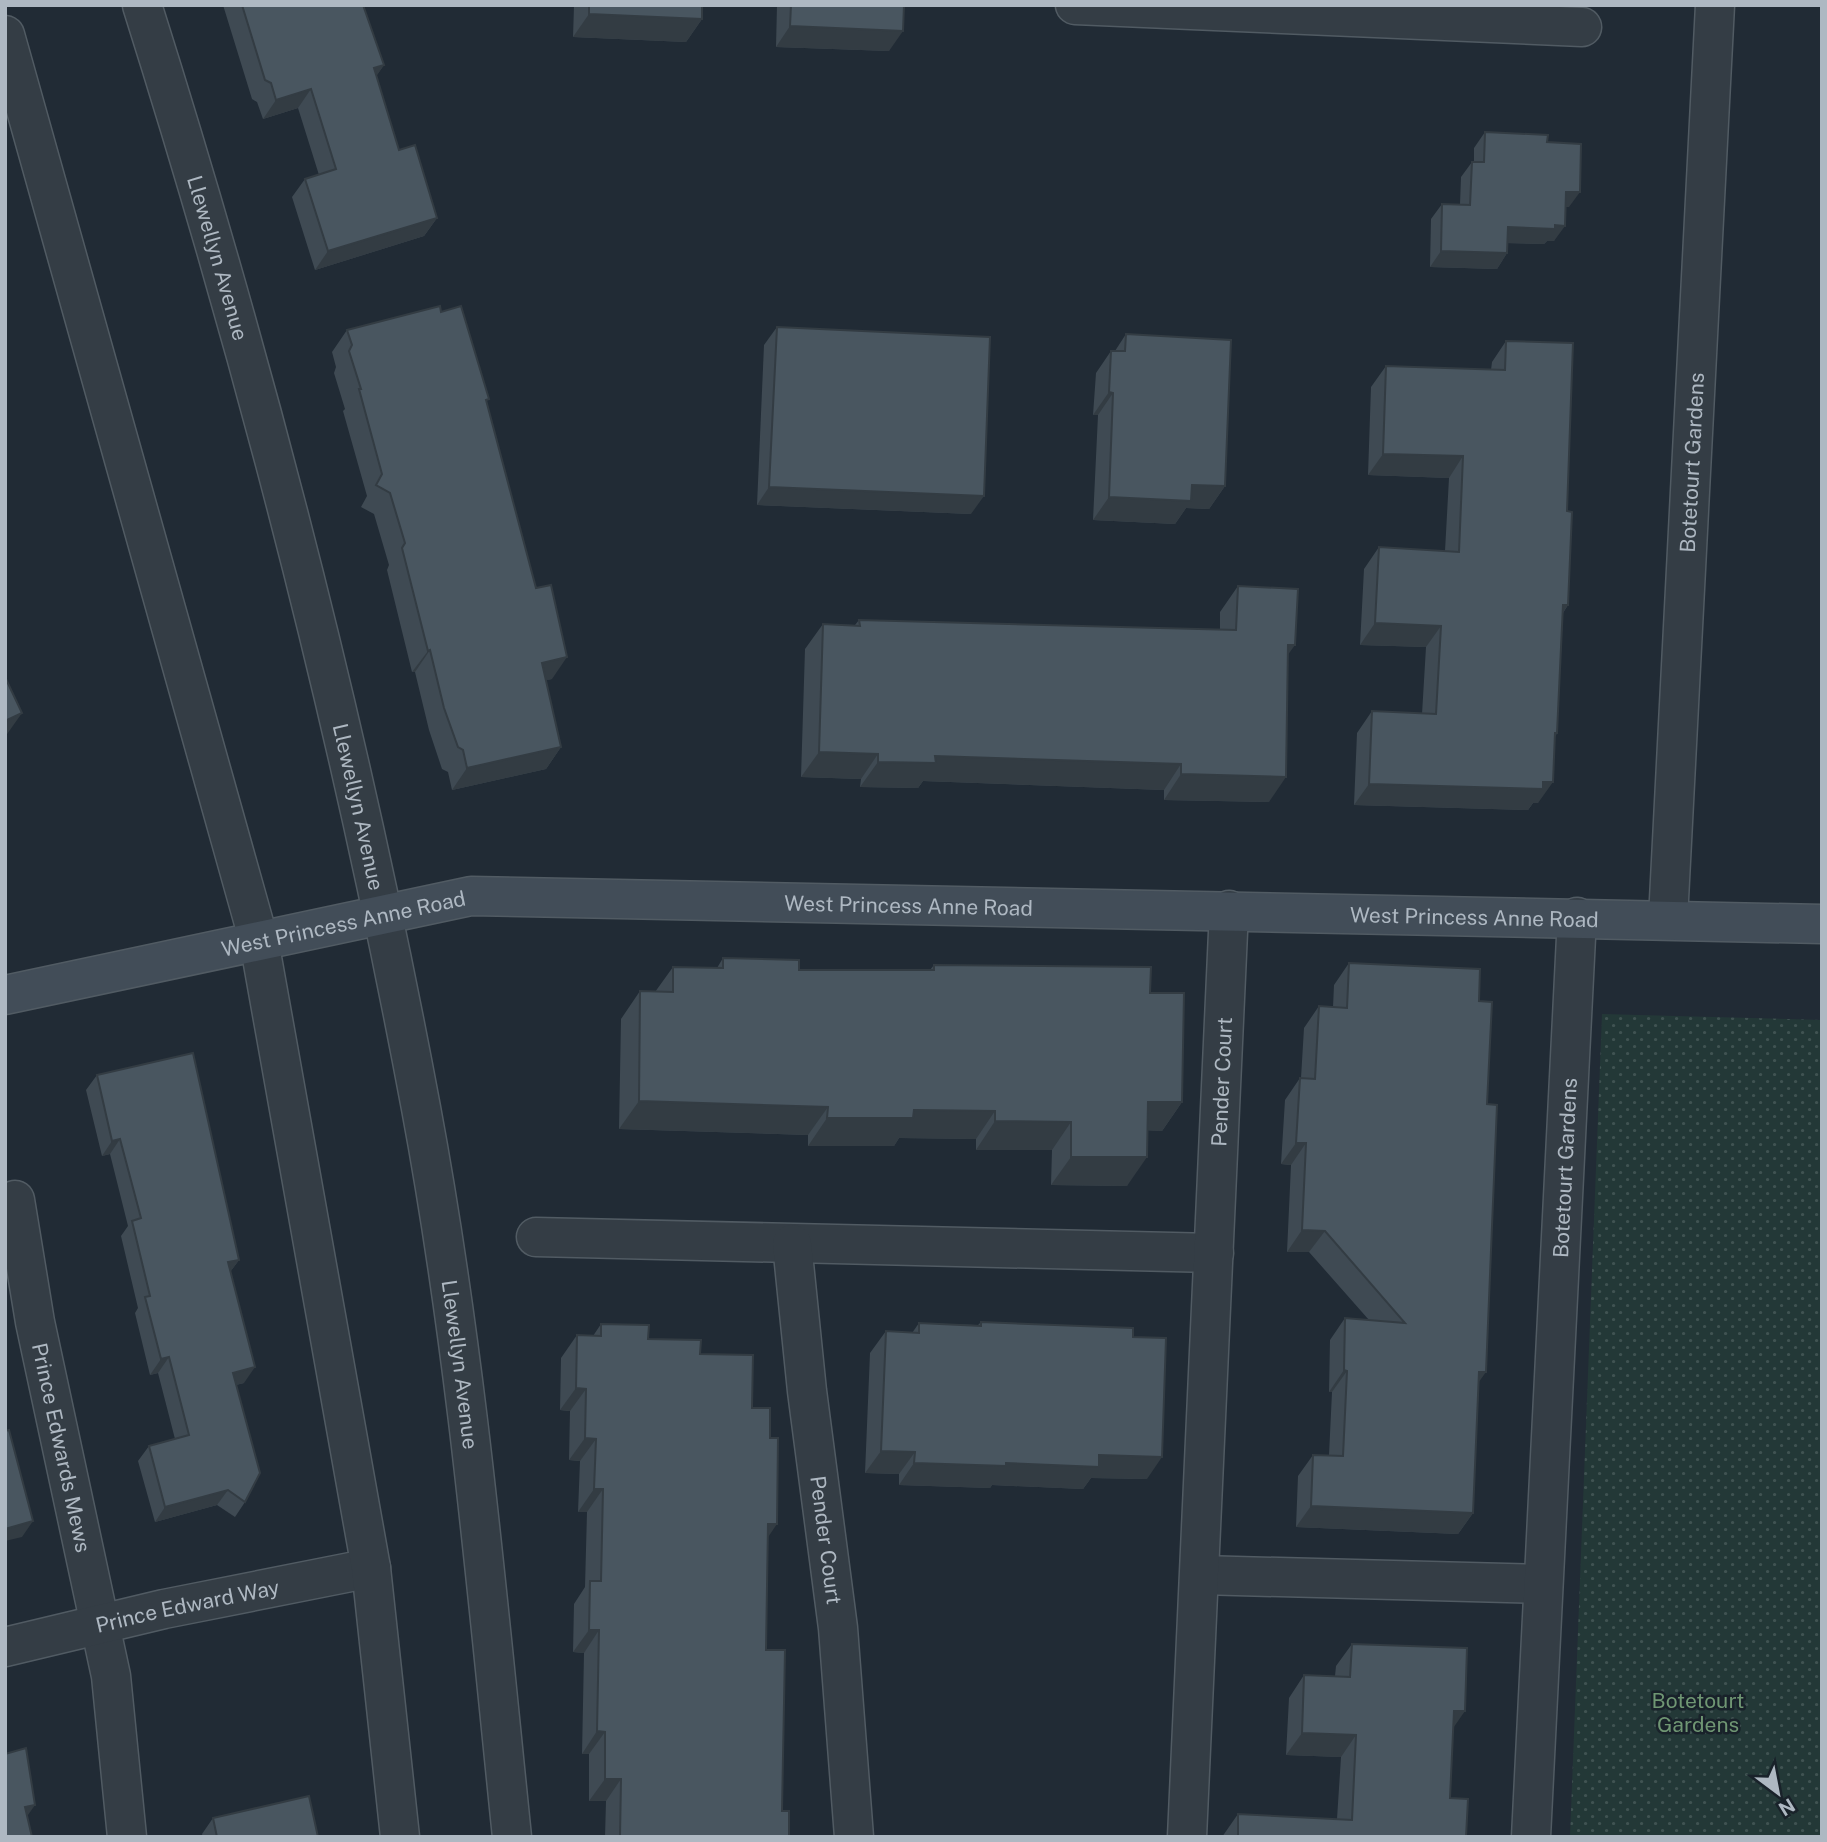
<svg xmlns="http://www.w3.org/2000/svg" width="1827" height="1842" font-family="'Public Sans',sans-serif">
<defs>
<pattern id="park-dots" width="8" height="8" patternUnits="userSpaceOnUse" patternTransform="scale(1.75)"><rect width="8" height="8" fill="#233837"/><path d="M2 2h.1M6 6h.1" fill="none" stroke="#405352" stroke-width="1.8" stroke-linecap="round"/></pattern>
</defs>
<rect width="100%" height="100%" fill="#212b35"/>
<polygon fill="url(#park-dots)" points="1602,1014 1822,1020 1822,1837 1570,1837"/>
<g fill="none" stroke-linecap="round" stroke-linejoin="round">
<defs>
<g id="minor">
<polyline points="1075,5 1582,27"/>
<path id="s1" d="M1668,919L1715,5"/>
<path id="s2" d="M15,1200L35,1322L111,1676L127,1837"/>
<polyline points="536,1237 1214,1253"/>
<path id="s3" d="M792,1244L807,1391L838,1628L854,1837"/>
<polyline points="1200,1575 1542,1584"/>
<path id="s4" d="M5,1647L164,1609L371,1568"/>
<path id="s5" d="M1187,1837L1229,910"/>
<path id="s6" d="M1531,1837L1577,917"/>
</g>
<g id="tertiary">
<path id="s7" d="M142,5C257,369 351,733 421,1108C466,1349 487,1594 512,1837"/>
<polyline points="5,35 259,941 371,1568 400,1837"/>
</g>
<g id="secondary">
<path id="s8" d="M5,995L471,896L1822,924"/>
</g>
</defs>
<use href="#minor" stroke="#515b63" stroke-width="41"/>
<use href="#tertiary" stroke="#515b63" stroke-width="41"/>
<use href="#secondary" stroke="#515b63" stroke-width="41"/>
<use href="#minor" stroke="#343d45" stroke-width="38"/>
<use href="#tertiary" stroke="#343d45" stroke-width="38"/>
<use href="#secondary" stroke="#424d58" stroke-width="38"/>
</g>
<g fill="#3f4a53">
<polygon points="223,5 363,5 384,65 376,76 399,150 437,218 424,236 315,270 292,197 305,179 319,175 298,108 263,119 257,102 252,99"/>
<polygon points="574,5 702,5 702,19 686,42 573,37"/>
<polygon points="777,5 904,5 889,51 776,47"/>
<polygon points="1485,132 1547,142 1569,207 1566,207 1554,241 1547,241 1544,244 1508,243 1507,253 1497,269 1430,267 1431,219 1442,204 1460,204 1461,177 1472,162 1474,162 1474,148"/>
<polygon points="441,312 487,402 552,679 546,680 561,747 546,769 452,790 448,772 442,769 429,730 415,672 412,672 387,570 389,565 374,514 361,507 367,496 343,411 345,409 334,373 336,367 332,352 347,330"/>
<polygon points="777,327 971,514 757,505 764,345"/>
<polygon points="1126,334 1225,486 1209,509 1186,508 1175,524 1093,520 1098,415 1093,415 1096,373 1111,351 1115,351"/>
<polygon points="1506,341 1567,511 1568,605 1563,613 1557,733 1555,737 1538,803 1533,803 1528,810 1354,805 1357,733 1372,711 1422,714 1426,647 1360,645 1364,569 1379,547 1445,551 1449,478 1368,475 1371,387 1386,366 1491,370 1492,362"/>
<polygon points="1238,586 1288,656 1269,802 1164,800 1164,790 923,781 918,788 860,787 861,779 801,777 805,649 823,624 855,625 859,620 1220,630 1220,612"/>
<polygon points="723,958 799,970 930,970 934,965 1150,993 1182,1102 1162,1131 1147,1130 1127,1186 1051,1185 1052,1150 976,1150 976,1139 899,1138 894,1146 808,1146 808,1135 619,1129 621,1019 640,991 655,992 673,967 717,968"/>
<polygon points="1349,963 1479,1001 1487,1104 1479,1382 1473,1513 1458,1534 1296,1527 1298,1476 1313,1455 1329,1455 1332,1392 1329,1392 1330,1340 1345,1318 1369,1320 1309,1252 1287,1252 1291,1165 1281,1164 1285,1100 1300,1078 1301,1078 1304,1028 1319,1006 1333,1007 1334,985"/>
<polygon points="97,1075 239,1260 230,1272 244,1383 236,1385 245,1502 235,1517 217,1505 155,1522 138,1461 149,1446 175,1439 158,1373 150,1375 135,1313 138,1308 121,1236 128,1226 110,1154 102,1156 86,1090"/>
<polygon points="981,1322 1133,1337 1147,1479 1091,1478 1083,1489 992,1485 990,1488 899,1485 899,1474 865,1473 870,1353 886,1331 912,1333 919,1323 978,1325"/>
<polygon points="601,1324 700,1354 752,1408 768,1537 766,1650 782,1811 789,1837 605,1837 606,1801 589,1801 589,1754 582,1754 584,1653 573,1652 574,1604 585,1587 587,1512 578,1512 580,1461 569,1460 570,1411 560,1410 561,1358 577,1335 593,1336"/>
<polygon points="1352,1644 1453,1728 1450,1798 1466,1837 1222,1837 1238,1814 1337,1819 1341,1757 1286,1755 1289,1698 1304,1675 1335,1676 1336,1666"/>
<polygon points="213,1818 318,1837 203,1837 202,1834"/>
</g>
<g fill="#333c43">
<polygon points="589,14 702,19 686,42 573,37"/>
<polygon points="790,26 903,31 889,51 776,47"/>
<polygon points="384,65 371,84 374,68"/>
<polygon points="311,89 298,108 263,119 276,100"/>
<polygon points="1566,192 1580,192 1569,207 1556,207"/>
<polygon points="437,218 424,236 315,270 328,251"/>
<polygon points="1555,225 1565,226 1554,241 1547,241 1544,244 1497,243 1508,227"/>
<polygon points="1441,251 1507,253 1497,269 1430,267"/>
<polygon points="1109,392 1113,393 1098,415 1093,415"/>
<polygon points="1383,454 1463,456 1449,478 1368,475"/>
<polygon points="1192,485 1225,486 1209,509 1186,508 1175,524 1093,520 1109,497"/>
<polygon points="769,487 984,496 971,514 757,505"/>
<polygon points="1563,605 1568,605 1553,627"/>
<polygon points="1375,623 1441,626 1426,647 1360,645"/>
<polygon points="1288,645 1295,645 1277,670"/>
<polygon points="430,650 415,672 412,672 428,651"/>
<polygon points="567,657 552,679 526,685 542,663"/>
<polygon points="22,713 5,737 5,721"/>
<polygon points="561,747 546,769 452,790 467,768"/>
<polygon points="819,752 878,754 861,779 801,777"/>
<polygon points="935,756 1181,764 1164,790 923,781 918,788 860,787 878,762"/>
<polygon points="1181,774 1286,777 1269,802 1164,800"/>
<polygon points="1543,782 1553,782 1538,803 1533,803 1528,810 1354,805 1369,784"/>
<polygon points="639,1101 828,1107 808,1135 619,1129"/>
<polygon points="1148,1102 1182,1102 1162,1131 1128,1130"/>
<polygon points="914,1110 995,1111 976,1139 899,1138 894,1146 808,1146 827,1118"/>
<polygon points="995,1121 1071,1122 1052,1150 976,1150"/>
<polygon points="120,1139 110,1154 102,1156 112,1141"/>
<polygon points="1296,1143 1306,1143 1291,1165 1281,1164"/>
<polygon points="1071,1157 1147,1157 1127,1186 1051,1185"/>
<polygon points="1302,1230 1325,1231 1309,1252 1287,1252"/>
<polygon points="239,1260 228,1275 228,1262"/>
<polygon points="169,1357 158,1373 150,1375 161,1359"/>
<polygon points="255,1367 244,1383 222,1388 233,1373"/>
<polygon points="1344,1370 1347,1371 1332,1392 1329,1392"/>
<polygon points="1479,1372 1486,1372 1471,1393"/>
<polygon points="576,1388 586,1389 570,1411 560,1410"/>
<polygon points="585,1438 596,1439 580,1461 569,1460"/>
<polygon points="881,1451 915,1452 899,1474 865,1473"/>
<polygon points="1099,1455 1162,1457 1147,1479 1091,1478 1083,1489 992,1485 990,1488 899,1485 914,1463 1006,1463"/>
<polygon points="594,1489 603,1489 587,1512 578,1512"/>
<polygon points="228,1490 217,1505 155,1522 165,1507"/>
<polygon points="1311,1506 1473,1513 1458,1534 1296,1527"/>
<polygon points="33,1521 22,1537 5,1541 5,1529"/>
<polygon points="768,1524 777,1524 762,1546"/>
<polygon points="589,1630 599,1630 584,1653 573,1652"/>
<polygon points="1454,1711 1465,1711 1449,1734"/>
<polygon points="597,1731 605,1732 589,1754 582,1754"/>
<polygon points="1302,1733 1356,1735 1341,1757 1286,1755"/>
<polygon points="605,1779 621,1779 606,1801 589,1801"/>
<polygon points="35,1805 21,1825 25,1807"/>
</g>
<g fill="#495660" stroke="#333c43" stroke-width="2">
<polygon points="242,5 363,5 384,65 374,68 399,150 415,145 437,218 328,251 305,179 336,169 311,89 276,100 271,83 265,80"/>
<polygon points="589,5 702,5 702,19 589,14"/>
<polygon points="791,5 904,5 903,31 790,26"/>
<polygon points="1485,132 1548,135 1547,142 1581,144 1580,192 1566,192 1565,226 1555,225 1555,229 1508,227 1507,253 1441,251 1442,204 1470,205 1472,162 1484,162"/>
<polygon points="440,306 441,312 461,306 489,399 486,400 536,588 551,585 567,657 542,663 561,747 467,768 463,750 458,747 444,708 430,650 428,651 402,548 405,543 390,493 376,485 382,474 359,389 361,389 349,351 352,345 347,330"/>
<polygon points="777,327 990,337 984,496 769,487"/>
<polygon points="1126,334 1231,340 1225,486 1192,485 1191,501 1109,497 1113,393 1109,392 1111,351 1125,351"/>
<polygon points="1506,341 1573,343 1567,511 1572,512 1568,605 1563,605 1557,733 1555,733 1553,782 1543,782 1543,789 1369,784 1372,711 1436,714 1441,626 1375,623 1379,547 1459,552 1463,456 1383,454 1386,366 1505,370"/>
<polygon points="1238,586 1298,589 1295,645 1288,645 1286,777 1181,774 1181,764 935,756 936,763 878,762 878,754 819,752 823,624 860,626 859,620 1236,630"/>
<polygon points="5,677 22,713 5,721"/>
<polygon points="723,958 799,960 799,970 934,970 934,965 1151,967 1150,993 1184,993 1182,1102 1148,1102 1147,1157 1071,1157 1071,1122 995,1121 995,1111 914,1110 913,1118 827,1118 828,1107 639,1101 640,991 673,992 673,967 723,968"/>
<polygon points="1349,963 1480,969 1479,1001 1492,1002 1487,1104 1497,1105 1486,1372 1479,1372 1473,1513 1311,1506 1313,1455 1343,1456 1347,1371 1344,1370 1345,1318 1405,1323 1325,1231 1302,1230 1306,1143 1296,1143 1300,1078 1315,1079 1319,1006 1347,1008"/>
<polygon points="193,1053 239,1260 228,1262 255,1367 233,1373 260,1473 245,1502 228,1490 165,1507 149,1446 189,1435 169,1357 161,1359 145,1297 150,1296 132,1221 141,1218 120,1139 112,1141 97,1075"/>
<polygon points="981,1322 1133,1328 1133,1337 1166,1338 1162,1457 1099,1455 1099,1467 1006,1463 1006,1466 914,1463 915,1452 881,1451 886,1331 919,1333 919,1323 981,1326"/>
<polygon points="601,1324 649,1325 648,1339 701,1340 700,1354 753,1355 752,1408 770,1408 770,1438 778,1438 777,1524 768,1524 766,1650 785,1650 782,1811 789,1811 789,1837 620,1837 621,1779 605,1779 605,1732 597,1731 599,1630 589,1630 590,1581 601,1581 603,1489 594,1489 596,1439 585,1438 586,1389 576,1388 577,1335 601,1336"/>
<polygon points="9,1430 33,1521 5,1529 5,1431"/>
<polygon points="1352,1644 1467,1648 1465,1711 1454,1711 1450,1798 1468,1799 1466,1837 1238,1837 1238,1814 1352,1820 1356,1735 1302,1733 1304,1675 1350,1677"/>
<polygon points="26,1748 35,1805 25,1807 32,1837 5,1837 5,1754"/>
<polygon points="309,1796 318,1837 217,1837 213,1818"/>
</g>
<g text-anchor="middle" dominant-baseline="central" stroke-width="5" stroke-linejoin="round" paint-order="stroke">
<g font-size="21" fill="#aeb8c2" stroke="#19222a">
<text stroke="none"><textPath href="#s7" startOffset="264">Llewellyn Avenue</textPath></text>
<text stroke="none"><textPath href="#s1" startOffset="457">Botetourt Gardens</textPath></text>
<text stroke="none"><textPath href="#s7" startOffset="831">Llewellyn Avenue</textPath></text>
<text stroke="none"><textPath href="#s8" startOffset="914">West Princess Anne Road</textPath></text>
<text stroke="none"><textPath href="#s8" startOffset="1480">West Princess Anne Road</textPath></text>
<text stroke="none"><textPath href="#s8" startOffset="346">West Princess Anne Road</textPath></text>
<text stroke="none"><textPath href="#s5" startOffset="756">Pender Court</textPath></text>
<text stroke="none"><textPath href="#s6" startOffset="670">Botetourt Gardens</textPath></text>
<text stroke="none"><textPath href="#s7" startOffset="1398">Llewellyn Avenue</textPath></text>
<text stroke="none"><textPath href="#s2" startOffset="252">Prince Edwards Mews</textPath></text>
<text stroke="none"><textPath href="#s3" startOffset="298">Pender Court</textPath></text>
<text stroke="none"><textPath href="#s4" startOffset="187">Prince Edward Way</textPath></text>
</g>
<g font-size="21" fill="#6f9673" stroke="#19222a">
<text x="1698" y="1700">Botetourt<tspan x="1698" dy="24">Gardens</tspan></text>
</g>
</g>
<rect width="1827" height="1842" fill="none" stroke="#aeb8c2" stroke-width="14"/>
<g transform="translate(1778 1793) rotate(148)" stroke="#19222a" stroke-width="5" paint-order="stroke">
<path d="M0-5L12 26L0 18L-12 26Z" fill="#aeb8c2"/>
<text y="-10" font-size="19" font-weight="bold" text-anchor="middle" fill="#aeb8c2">N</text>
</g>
</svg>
